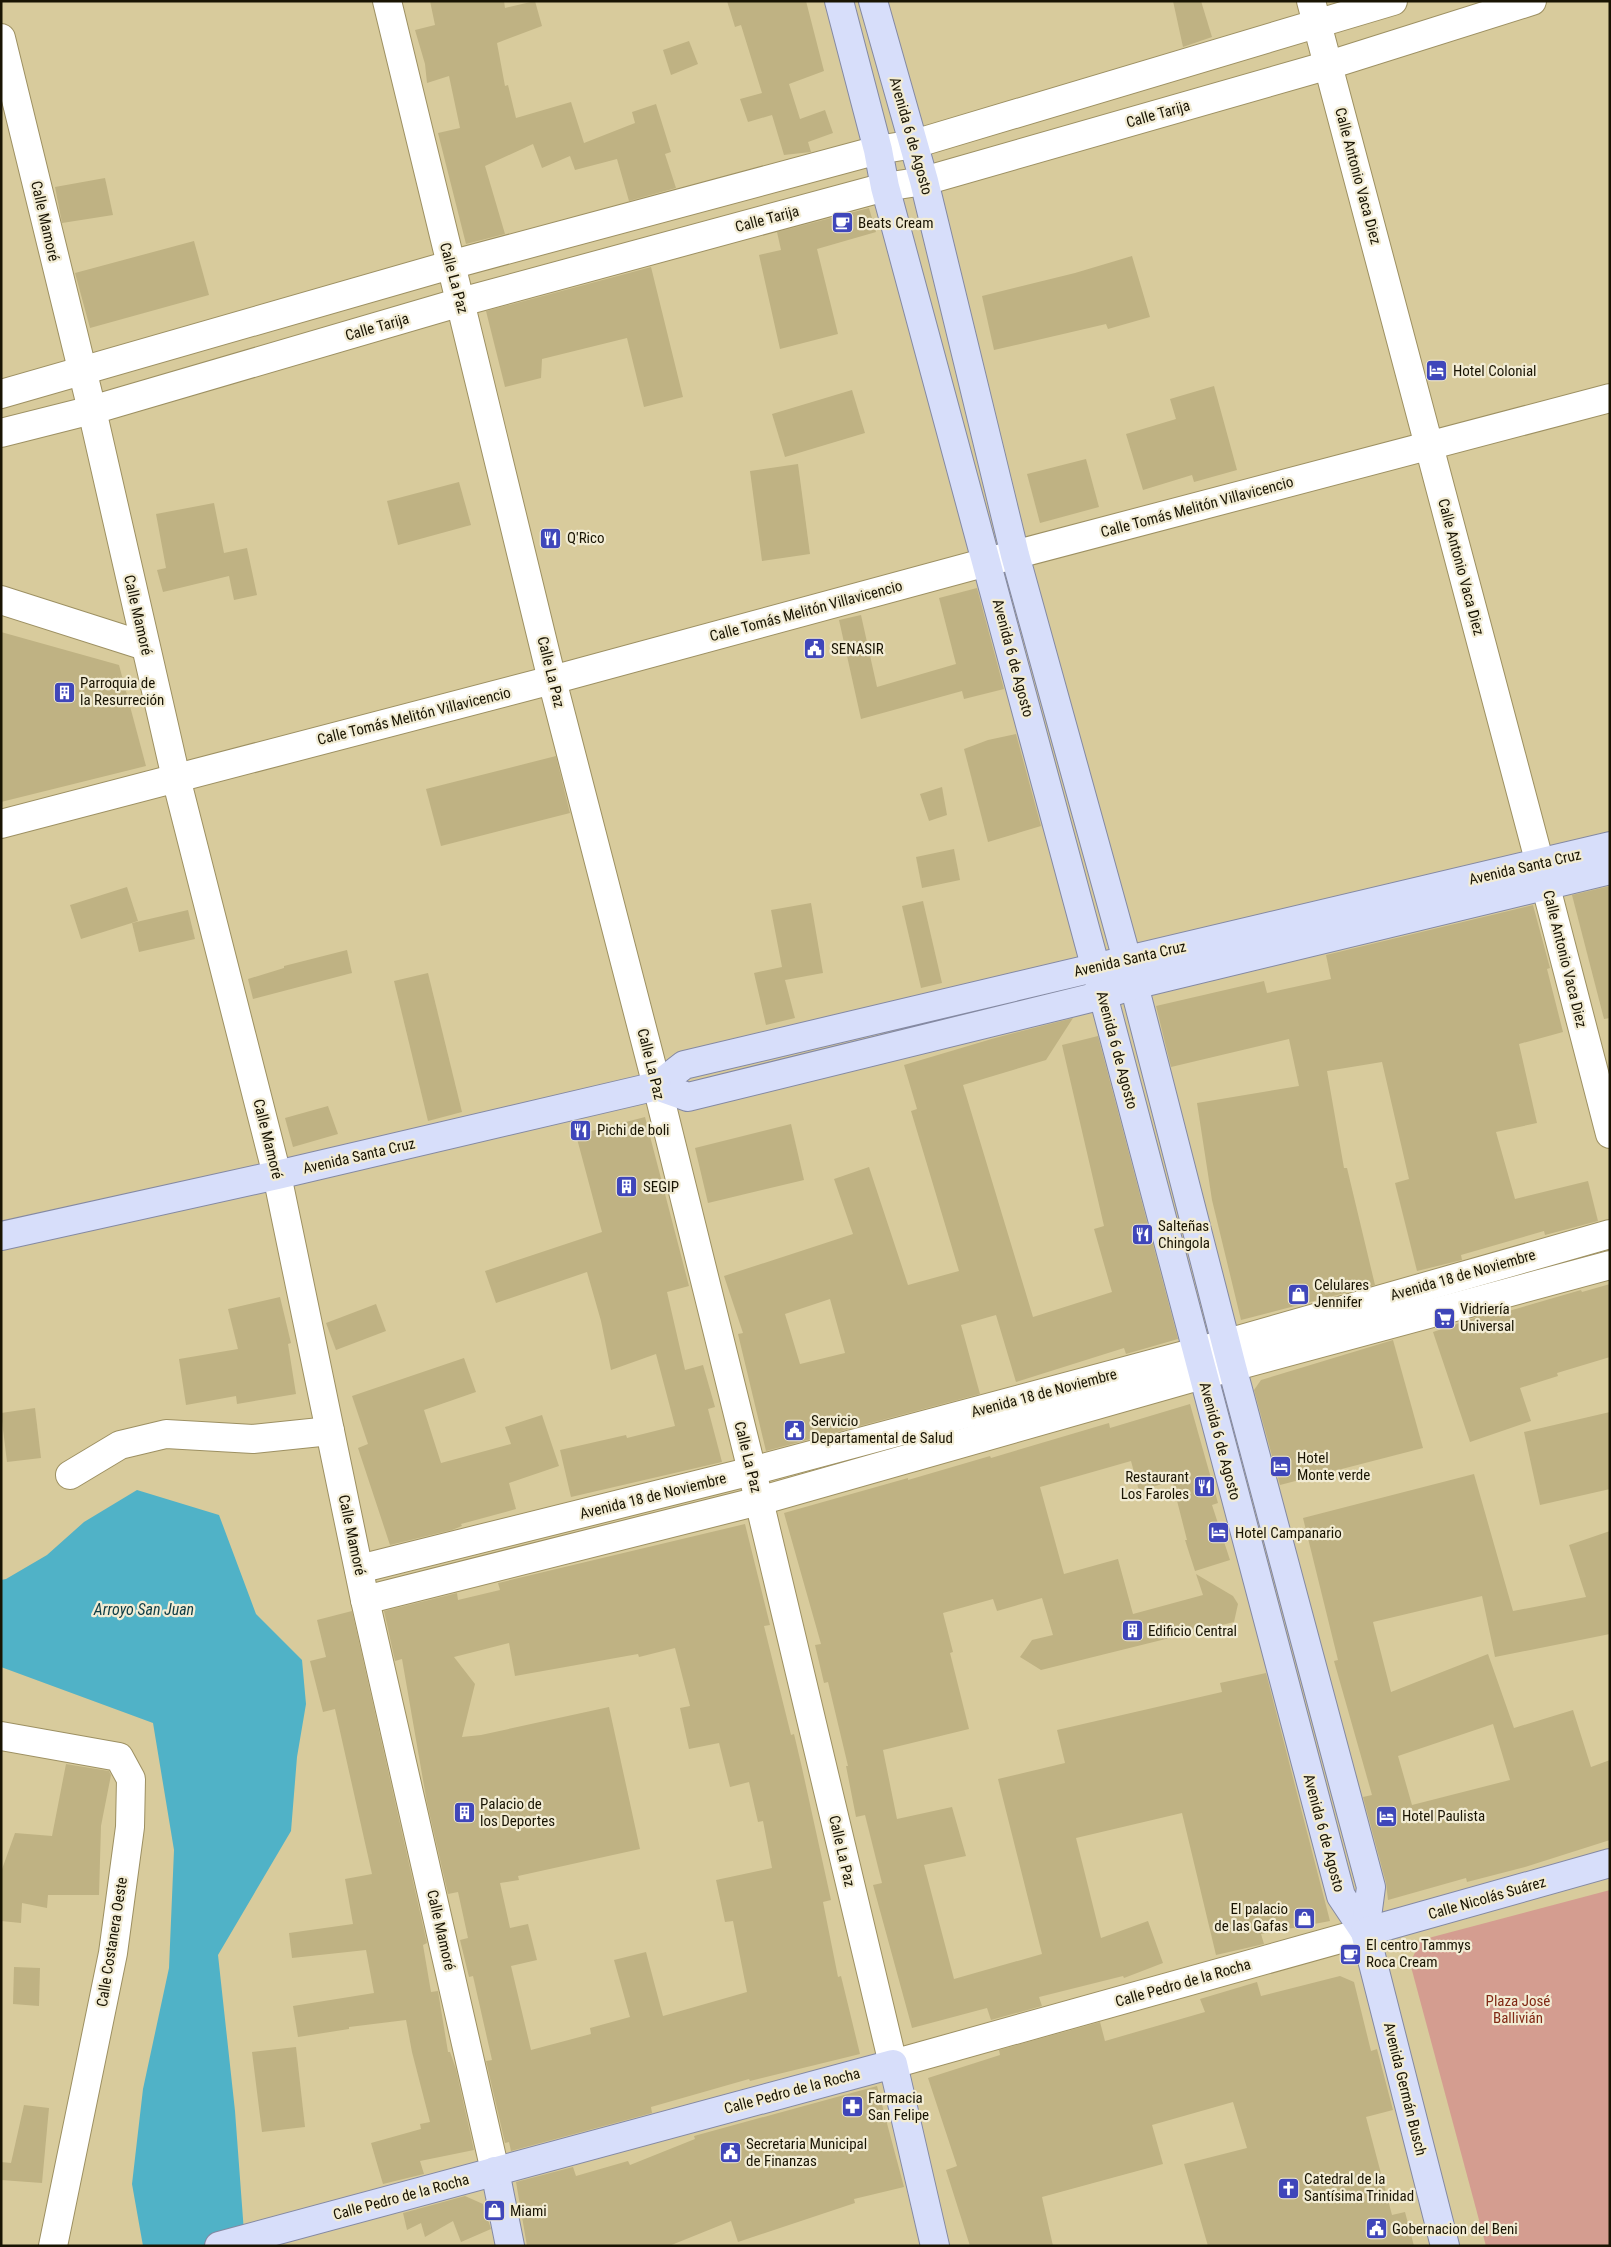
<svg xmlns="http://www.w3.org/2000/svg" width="1611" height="2247" font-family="'Roboto Condensed',sans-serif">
<rect width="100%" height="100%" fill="#d8cb9c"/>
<polygon fill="#d49d90" points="1610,1890 1610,2246 1486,2246 1410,1963 1421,1940"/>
<polygon fill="#50b2c7" points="137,1490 219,1515 256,1614 302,1660 306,1704 297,1757 291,1831 218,1955 235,2111 245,2246 143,2246 132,2184 143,2089 169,1968 174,1850 153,1723 1,1667 1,1580 6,1579 47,1555 84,1522"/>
<g fill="#bfb283" fill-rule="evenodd">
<polygon points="430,1 504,1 505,8 535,1 542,26 497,43 505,86 508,85 516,118 571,102 584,143 635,123 632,112 656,104 671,152 665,154 676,188 629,201 617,159 575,170 570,156 542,168 533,144 485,166 505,234 466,244 438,133 460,128 449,76 427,83 425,64 415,30 435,25"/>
<polygon points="727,1 806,1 824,71 789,84 800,119 825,110 833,133 808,142 811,152 784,155 772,115 748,122 740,99 762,93 741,25 735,27"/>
<polygon points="1173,1 1201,1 1212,37 1183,47"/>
<polygon points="689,41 698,64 671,75 663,50"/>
<polygon points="105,178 113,215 62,223 55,187"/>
<polygon points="869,208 876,232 817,249 838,334 780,349 759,255 781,250 777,232"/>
<polygon points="194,241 209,295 90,328 75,273"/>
<polygon points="1132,256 1150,317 1108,329 1106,324 994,350 982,296 1075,273"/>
<polygon points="651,267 683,397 644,407 627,338 542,359 541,378 505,387 486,311"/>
<polygon points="1214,386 1237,470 1194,482 1192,475 1143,490 1126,434 1176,419 1170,399"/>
<polygon points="852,390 865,433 785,457 772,414"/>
<polygon points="1086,459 1099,507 1040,523 1027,474"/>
<polygon points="798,464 810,554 762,561 750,471"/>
<polygon points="459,482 471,525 398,545 387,501"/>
<polygon points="214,503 224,553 247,548 257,595 234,600 229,576 163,592 157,570 166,568 156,514"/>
<polygon points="977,588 1004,689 964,699 962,691 861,719 839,620 861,615 877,687 956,664 939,598"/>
<polygon points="1,632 119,665 146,766 1,802"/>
<polygon points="1016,734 1041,826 988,842 964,749 988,740"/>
<polygon points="556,756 570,813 441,846 426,789"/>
<polygon points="942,787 947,815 929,821 920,794"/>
<polygon points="954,849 960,880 922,888 916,857"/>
<polygon points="1610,886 1610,1018 1604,1019 1572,895"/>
<polygon points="127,887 138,921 81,939 70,905"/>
<polygon points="923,901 942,983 921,988 902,906"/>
<polygon points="811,903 823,973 785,980 795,1018 766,1025 754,973 782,967 771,910"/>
<polygon points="1533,905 1550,968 1547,969 1563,1032 1519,1044 1537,1123 1496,1132 1515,1199 1588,1181 1598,1221 1545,1235 1544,1231 1461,1255 1462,1260 1417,1271 1395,1183 1409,1179 1382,1062 1327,1071 1344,1168 1347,1168 1375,1285 1241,1320 1212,1200 1197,1103 1299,1086 1289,1039 1171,1067 1156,1006 1264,981 1267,993 1331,979 1326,955"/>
<polygon points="188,910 195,939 139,952 132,923"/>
<polygon points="347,950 352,973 253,999 248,979 284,968 284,966"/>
<polygon points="428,973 462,1112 428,1121 394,981"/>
<path d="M1073,1018L1046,1060L963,1085L1033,1317L1112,1292L1094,1229L1104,1226L1062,1045L1098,1036L1178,1339L1126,1354L1124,1348L1016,1382L996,1315L961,1325L980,1394L766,1451L738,1334L743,1333L724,1276L853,1234L834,1179L869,1167L908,1285L959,1271L911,1111L917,1109L904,1065L995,1038ZM830,1299L845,1353L800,1364L785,1314Z"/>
<polygon points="328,1106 338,1134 293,1147 285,1118"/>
<polygon points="645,1117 689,1286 667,1292 685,1370 703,1365 715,1407 708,1409 722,1462 571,1497 560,1450 626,1435 627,1438 675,1426 656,1354 611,1370 601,1321 587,1272 496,1303 485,1271 602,1232 576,1135"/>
<polygon points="791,1124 804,1180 708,1203 695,1148"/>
<polygon points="1610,1284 1610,1357 1557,1373 1558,1376 1520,1388 1531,1421 1470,1442 1433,1332 1480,1316 1494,1312 1495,1315 1581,1290 1582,1292"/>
<polygon points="280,1297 291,1343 288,1344 296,1394 237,1404 236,1396 186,1405 179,1359 238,1349 228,1309"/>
<polygon points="376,1304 386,1331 336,1350 326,1323"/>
<polygon points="1393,1340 1423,1448 1280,1485 1254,1390 1261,1380"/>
<polygon points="464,1358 476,1392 424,1410 441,1463 511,1444 505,1427 542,1415 559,1466 509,1483 516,1509 461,1524 462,1526 452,1530 390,1545 358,1448 368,1444 352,1396"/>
<polygon points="1190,1404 1218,1503 1212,1505 1230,1560 1195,1571 1185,1540 1187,1540 1172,1481 1139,1491 1131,1461 1040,1487 1064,1574 1118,1559 1133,1614 1203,1595 1196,1574 1233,1596 1238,1604 1234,1622 1041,1670 1020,1657 1032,1640 1053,1635 1042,1598 997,1611 993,1599 943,1613 953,1652 950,1653 969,1729 883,1750 897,1819 952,1807 966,1856 924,1865 954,1979 1042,1954 998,1779 1065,1763 1057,1730 1222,1692 1220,1683 1266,1673 1330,1921 1261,1934 1264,1944 1216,1955 1182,1813 1076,1838 1101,1938 1148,1921 1163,1963 1124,1978 1123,1976 1039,1997 1042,2006 991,2020 987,2008 912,2028 873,1885 882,1883 865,1815 856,1817 846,1766 848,1766 828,1682 824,1683 815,1645 821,1644 784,1513 908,1478 908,1480 990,1456 991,1458 1109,1423 1110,1428"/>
<polygon points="35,1408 41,1458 7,1462 1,1413"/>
<polygon points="1610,1412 1610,1489 1540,1505 1524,1432"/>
<path d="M1474,1474L1513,1611L1586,1597L1569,1545L1610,1531V1634L1495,1657L1482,1596L1373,1622L1391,1692L1488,1654L1514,1728L1573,1710L1591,1767L1610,1760V1840L1525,1867L1467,1882L1466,1878L1388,1900L1386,1883L1363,1797L1372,1795L1334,1661L1338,1660L1303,1518ZM1493,1724L1510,1780L1412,1805L1398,1756Z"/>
<path d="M745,1524L770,1625L764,1626L791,1735L794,1734L802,1768L831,1900L823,1902L838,1977L841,1976L860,2054L750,2081L749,2079L651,2107L652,2113L511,2151L509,2142L505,2143L486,2061L492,2060L473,1976L469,1977L460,1940L468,1938L458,1892L448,1894L427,1803L402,1659L395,1661L384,1611L457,1593L458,1600L500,1590L498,1583ZM509,1643L515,1676L638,1654L639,1657L675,1648L690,1706L680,1708L689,1749L719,1743L730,1787L749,1782L758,1822L763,1821L772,1868L716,1880L725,1922L733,1921L747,1992L663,2016L646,1952L614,1960L630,2017L590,2028L591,2034L531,2050L511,1966L537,1960L528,1924L510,1928L500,1883L519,1880L518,1876L640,1849L609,1707L481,1735L462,1737L475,1684L454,1657Z"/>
<polygon points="352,1611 427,1943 423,1945 431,1992 438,1991 448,2052 450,2052 456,2069 474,2150 420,2161 424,2174 383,2184 371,2143 421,2129 420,2124 430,2122 412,2052 406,2020 349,2027 349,2029 298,2037 293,2006 374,1993 366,1950 292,1958 289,1933 353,1924 345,1879 372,1874 335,1709 323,1712 310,1661 326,1657 317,1620"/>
<polygon points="66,1764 109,1771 111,1775 101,1826 99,1895 48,1895 47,1908 22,1903 21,1923 1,1921 1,1872 15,1833 52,1836"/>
<polygon points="14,1967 40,1968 39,2006 13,2004"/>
<polygon points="1340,1976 1354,1982 1371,2051 1377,2049 1393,2110 1366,2117 1392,2215 1405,2212 1414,2246 1208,2246 1184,2164 1247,2148 1233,2102 1152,2125 1163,2164 1042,2197 1053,2246 970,2246 946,2170 957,2166 928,2078 1000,2055 999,2050 1100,2022 1105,2041 1205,2012 1200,1999 1257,1982 1261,1996"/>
<polygon points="296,2047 305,2127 262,2132 252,2052"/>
<polygon points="877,2086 904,2187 854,2199 855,2203 738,2242 731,2221 669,2246 527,2246 516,2182 573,2167 576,2176 628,2161 630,2165 695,2139 694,2136"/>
<polygon points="24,2105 49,2108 42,2183 1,2180 1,2162 11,2163"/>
<polygon points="465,2196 483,2204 491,2229 461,2242 453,2221 425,2237 421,2223 407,2230 403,2213"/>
</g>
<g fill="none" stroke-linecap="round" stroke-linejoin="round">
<defs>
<g id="minor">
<polyline points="387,1 552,680 657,1086 752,1471 893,2064 1365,1932"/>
<polyline points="1311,1 1540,864 1610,1134"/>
<polyline points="1,38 92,410 176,778 277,1175 365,1600 495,2171"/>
<polyline points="1,394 450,265 878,150 914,144 1393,1"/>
<polyline points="1,433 92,410 461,302 885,187 924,181 1329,65 1532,1"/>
<polyline points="1,600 145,646"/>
<polyline points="1,824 552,680 987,562 1610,398"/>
<polyline points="70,1475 120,1445 166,1434 253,1439 330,1431"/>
<polyline points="359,1569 752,1471 1196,1352 1610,1234"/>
<polyline points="365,1600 759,1501 1202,1375 1610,1265"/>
<polyline points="1,1736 119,1757 131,1779 130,1827 113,1953 53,2246"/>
</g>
<g id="major">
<polyline points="839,1 878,150 885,187 1103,995 1341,1896 1365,1932 1445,2246"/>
<polyline points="873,1 924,181 1015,555 1134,985 1232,1367 1371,1887 1365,1932"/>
<polyline points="1610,846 684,1065 657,1086 688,1097 1103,995 1134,985 1610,870"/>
<polyline points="1,1236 277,1175 657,1086"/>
<polyline points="1365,1932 1610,1863"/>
<polyline points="495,2171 510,2246"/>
<polyline points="219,2246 893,2064 935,2246"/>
</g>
</defs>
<use href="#minor" stroke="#9d9062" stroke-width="30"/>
<use href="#major" stroke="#8489a2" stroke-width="30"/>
<use href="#minor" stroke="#fff" stroke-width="28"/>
<use href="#major" stroke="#d7defa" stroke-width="28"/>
</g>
<defs>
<symbol id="cafe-square" viewBox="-11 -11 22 22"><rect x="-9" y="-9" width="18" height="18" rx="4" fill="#3f46ba" stroke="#f2ecd4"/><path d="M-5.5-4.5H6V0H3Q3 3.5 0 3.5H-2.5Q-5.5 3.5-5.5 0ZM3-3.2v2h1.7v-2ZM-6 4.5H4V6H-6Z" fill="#fff"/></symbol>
<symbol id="hotel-square" viewBox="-11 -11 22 22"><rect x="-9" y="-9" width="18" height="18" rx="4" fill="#3f46ba" stroke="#f2ecd4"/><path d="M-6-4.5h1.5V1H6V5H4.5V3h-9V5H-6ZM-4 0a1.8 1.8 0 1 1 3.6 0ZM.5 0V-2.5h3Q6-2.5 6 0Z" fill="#fff"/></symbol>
<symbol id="restaurant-square" viewBox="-11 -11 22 22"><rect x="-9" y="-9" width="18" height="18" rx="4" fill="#3f46ba" stroke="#f2ecd4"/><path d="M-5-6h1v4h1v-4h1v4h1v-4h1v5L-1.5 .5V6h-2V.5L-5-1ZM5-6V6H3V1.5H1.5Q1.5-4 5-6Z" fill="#fff"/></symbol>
<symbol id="civic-square" viewBox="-11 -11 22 22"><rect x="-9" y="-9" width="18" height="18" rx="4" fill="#3f46ba" stroke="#f2ecd4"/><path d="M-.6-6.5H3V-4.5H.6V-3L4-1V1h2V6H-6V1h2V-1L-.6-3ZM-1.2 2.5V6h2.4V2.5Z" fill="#fff"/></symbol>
<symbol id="building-square" viewBox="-11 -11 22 22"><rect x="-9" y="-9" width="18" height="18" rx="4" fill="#3f46ba" stroke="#f2ecd4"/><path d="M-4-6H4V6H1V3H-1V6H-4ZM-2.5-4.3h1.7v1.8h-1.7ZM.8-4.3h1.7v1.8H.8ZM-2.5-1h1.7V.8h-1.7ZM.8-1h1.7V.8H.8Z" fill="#fff"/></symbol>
<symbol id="shop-square" viewBox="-11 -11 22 22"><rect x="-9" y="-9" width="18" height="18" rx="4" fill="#3f46ba" stroke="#f2ecd4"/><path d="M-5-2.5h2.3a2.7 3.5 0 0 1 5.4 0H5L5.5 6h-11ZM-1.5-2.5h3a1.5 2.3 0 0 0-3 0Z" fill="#fff"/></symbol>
<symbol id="supermarket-square" viewBox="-11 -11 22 22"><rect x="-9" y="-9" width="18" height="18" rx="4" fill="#3f46ba" stroke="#f2ecd4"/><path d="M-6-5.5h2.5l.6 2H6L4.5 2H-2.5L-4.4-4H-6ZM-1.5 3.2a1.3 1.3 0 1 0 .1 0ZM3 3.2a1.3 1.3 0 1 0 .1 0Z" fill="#fff"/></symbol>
<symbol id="pharmacy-square" viewBox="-11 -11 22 22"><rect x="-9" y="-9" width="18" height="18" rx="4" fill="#3f46ba" stroke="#f2ecd4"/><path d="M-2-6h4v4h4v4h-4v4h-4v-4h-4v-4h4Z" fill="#fff"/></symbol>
<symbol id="church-square" viewBox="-11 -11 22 22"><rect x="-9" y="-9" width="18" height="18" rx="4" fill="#3f46ba" stroke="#f2ecd4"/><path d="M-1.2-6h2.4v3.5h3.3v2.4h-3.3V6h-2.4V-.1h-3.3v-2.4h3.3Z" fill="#fff"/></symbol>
</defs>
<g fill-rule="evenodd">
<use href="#cafe-square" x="830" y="210" width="25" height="25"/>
<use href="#hotel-square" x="1424" y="358" width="25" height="25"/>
<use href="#restaurant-square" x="538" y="526" width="25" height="25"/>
<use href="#civic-square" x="802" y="636" width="25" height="25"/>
<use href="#building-square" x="52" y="680" width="25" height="25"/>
<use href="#restaurant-square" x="568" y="1118" width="25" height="25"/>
<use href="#building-square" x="614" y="1174" width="25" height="25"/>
<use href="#restaurant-square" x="1130" y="1222" width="25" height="25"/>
<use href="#shop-square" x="1286" y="1282" width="25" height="25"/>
<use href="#supermarket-square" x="1432" y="1306" width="25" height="25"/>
<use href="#civic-square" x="782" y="1418" width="25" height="25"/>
<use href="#hotel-square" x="1268" y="1454" width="25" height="25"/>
<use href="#restaurant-square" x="1192" y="1474" width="25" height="25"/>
<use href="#hotel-square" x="1206" y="1520" width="25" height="25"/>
<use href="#building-square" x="1120" y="1618" width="25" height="25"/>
<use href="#building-square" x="452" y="1800" width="25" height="25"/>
<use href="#hotel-square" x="1374" y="1804" width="25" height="25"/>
<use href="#shop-square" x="1292" y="1906" width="25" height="25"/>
<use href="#cafe-square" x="1338" y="1942" width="25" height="25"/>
<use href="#pharmacy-square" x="840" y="2094" width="25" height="25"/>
<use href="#civic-square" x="718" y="2140" width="25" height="25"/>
<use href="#church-square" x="1276" y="2176" width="25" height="25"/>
<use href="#shop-square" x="482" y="2198" width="25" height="25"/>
<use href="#civic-square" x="1364" y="2216" width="25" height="25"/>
</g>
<g text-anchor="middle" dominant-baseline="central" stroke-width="4.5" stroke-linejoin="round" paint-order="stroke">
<g font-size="15" fill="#191403" stroke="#f2ecd4">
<text transform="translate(1158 114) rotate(-16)">Calle Tarija</text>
<text transform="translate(911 136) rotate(74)">Avenida 6 de Agosto</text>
<text transform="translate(1358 176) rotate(75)">Calle Antonio Vaca Diez</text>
<text transform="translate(767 219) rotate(-15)">Calle Tarija</text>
<text transform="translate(45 221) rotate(77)">Calle Mamoré</text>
<text transform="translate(454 278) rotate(75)">Calle La Paz</text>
<text transform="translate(377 327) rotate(-16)">Calle Tarija</text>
<text transform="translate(1197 507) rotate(-15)">Calle Tomás Melitón Villavicencio</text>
<text transform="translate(1461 567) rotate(75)">Calle Antonio Vaca Diez</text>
<text transform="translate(806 611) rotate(-15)">Calle Tomás Melitón Villavicencio</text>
<text transform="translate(138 615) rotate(77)">Calle Mamoré</text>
<text transform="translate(1013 658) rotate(75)">Avenida 6 de Agosto</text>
<text transform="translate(551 672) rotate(76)">Calle La Paz</text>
<text transform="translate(414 716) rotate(-14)">Calle Tomás Melitón Villavicencio</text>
<text transform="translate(1525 867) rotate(-13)">Avenida Santa Cruz</text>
<text transform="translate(1130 959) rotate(-13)">Avenida Santa Cruz</text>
<text transform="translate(1565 959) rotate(76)">Calle Antonio Vaca Diez</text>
<text transform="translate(1117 1050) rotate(75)">Avenida 6 de Agosto</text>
<text transform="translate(651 1064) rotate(76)">Calle La Paz</text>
<text transform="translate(268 1139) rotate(76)">Calle Mamoré</text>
<text transform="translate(359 1156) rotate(-13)">Avenida Santa Cruz</text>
<text transform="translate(1463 1275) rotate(-16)">Avenida 18 de Noviembre</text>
<text transform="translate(1044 1393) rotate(-15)">Avenida 18 de Noviembre</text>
<text transform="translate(1220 1441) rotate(75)">Avenida 6 de Agosto</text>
<text transform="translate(748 1457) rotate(76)">Calle La Paz</text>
<text transform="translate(653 1496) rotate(-14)">Avenida 18 de Noviembre</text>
<text transform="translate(352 1535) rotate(78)">Calle Mamoré</text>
<text transform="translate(1324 1833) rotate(75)">Avenida 6 de Agosto</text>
<text transform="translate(842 1851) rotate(77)">Calle La Paz</text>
<text transform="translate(1487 1898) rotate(-16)">Calle Nicolás Suárez</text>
<text transform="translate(441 1930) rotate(77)">Calle Mamoré</text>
<text transform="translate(112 1942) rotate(-81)">Calle Costanera Oeste</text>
<text transform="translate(1183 1983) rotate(-16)">Calle Pedro de la Rocha</text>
<text transform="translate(1405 2089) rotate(76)">Avenida Germán Busch</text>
<text transform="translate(792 2091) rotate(-15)">Calle Pedro de la Rocha</text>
<text transform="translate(401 2197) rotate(-15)">Calle Pedro de la Rocha</text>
</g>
<g font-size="15" fill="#191403" stroke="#f2ecd4" text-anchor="start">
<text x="858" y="223">Beats Cream</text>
<text x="1453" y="371">Hotel Colonial</text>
<text x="567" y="538">Q'Rico</text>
<text x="831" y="649">SENASIR</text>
<text x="80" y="683">Parroquia de<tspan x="80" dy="17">la Resurreción</tspan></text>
<text x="597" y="1130">Pichi de boli</text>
<text x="643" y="1187">SEGIP</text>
<text x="1158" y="1226">Salteñas<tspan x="1158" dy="17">Chingola</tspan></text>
<text x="1314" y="1285">Celulares<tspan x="1314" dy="17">Jennifer</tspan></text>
<text x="1460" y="1309">Vidriería<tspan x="1460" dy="17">Universal</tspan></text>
<text x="811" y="1421">Servicio<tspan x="811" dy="17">Departamental de Salud</tspan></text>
<text x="1297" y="1458">Hotel<tspan x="1297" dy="17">Monte verde</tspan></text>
<text x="1189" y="1477" text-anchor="end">Restaurant<tspan x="1189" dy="17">Los Faroles</tspan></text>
<text x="1235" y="1533">Hotel Campanario</text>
<text x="1148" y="1631">Edificio Central</text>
<text x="480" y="1804">Palacio de<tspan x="480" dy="17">los Deportes</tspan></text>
<text x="1402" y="1816">Hotel Paulista</text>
<text x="1288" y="1909" text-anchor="end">El palacio<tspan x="1288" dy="17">de las Gafas</tspan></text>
<text x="1366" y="1945">El centro Tammys<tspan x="1366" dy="17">Roca Cream</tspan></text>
<text x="868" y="2098">Farmacia<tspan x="868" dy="17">San Felipe</tspan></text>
<text x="746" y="2144">Secretaria Municipal<tspan x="746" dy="17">de Finanzas</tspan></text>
<text x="1304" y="2179">Catedral de la<tspan x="1304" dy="17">Santísima Trinidad</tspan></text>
<text x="510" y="2211">Miami</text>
<text x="1392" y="2229">Gobernacion del Beni</text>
</g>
<g font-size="15" fill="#812915" stroke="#f2ecd4">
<text x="1518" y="2001">Plaza José<tspan x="1518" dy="17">Ballivián</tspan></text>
</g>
<g font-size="16" font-style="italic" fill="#0e3c45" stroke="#f2ecd4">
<text x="144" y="1609">Arroyo San Juan</text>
</g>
</g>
<rect width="1611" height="2247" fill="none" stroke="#191403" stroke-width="5"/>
</svg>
